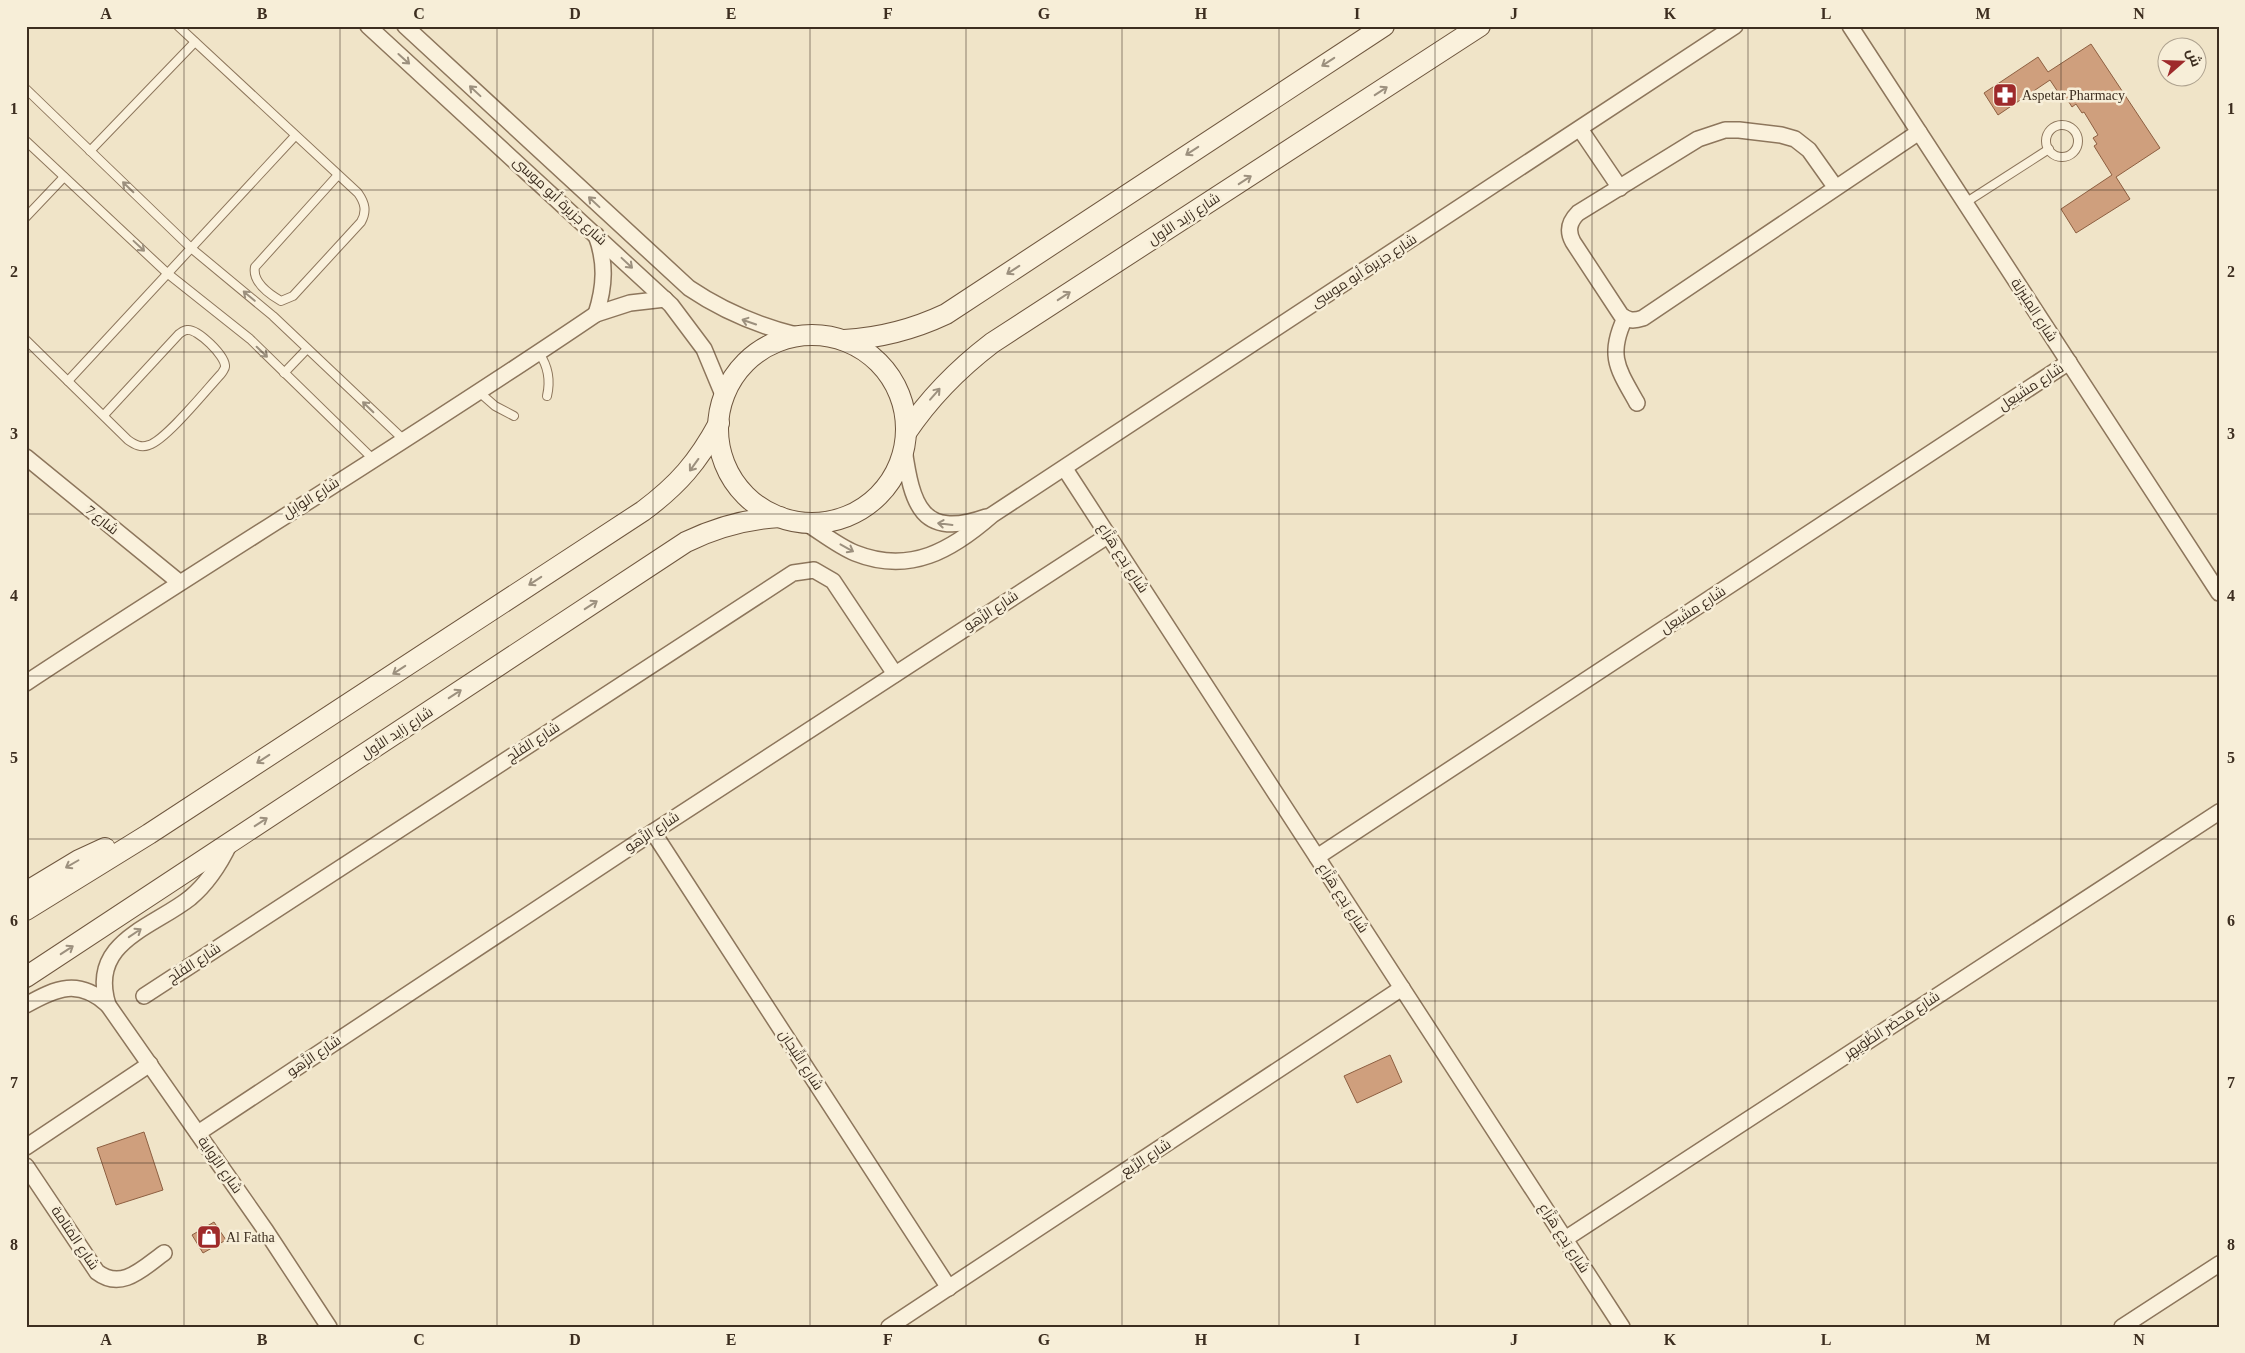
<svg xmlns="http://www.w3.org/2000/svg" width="2245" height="1353" font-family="'Times New Roman',Cairo,serif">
<rect width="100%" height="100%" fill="#f0e4c8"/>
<g fill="#cf9f7d" stroke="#8d5f41">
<polygon points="2091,44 2160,148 2116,177 2130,199 2076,233 2061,209 2112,175 2094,146 2097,144 2093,138 2098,135 2084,112 2082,113 2076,104 2072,107 2067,99 2064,101 2050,80 1998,115 1984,93 2038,57 2048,72"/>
<polygon points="1390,1055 1402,1082 1357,1103 1344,1076"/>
<polygon points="144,1132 163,1190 116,1205 97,1148"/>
<polygon points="214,1222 226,1240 203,1253 192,1235"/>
</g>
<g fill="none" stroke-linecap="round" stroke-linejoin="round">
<defs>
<g id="lane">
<path d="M178,26L358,193C365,203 367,211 361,222L293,296L281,301C269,294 252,282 255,267L338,175"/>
<polyline points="26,89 191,248 273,316 404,440"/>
<circle cx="2062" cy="141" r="16"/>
<polyline points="26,141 167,273 250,339 373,459"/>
<polyline points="90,151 195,42"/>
<polyline points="1965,203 2049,149"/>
<polyline points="26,217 64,177"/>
<path d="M26,340L128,440C135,445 141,448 149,445C166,440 207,389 221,374C222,373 225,368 225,367C226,356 197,328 187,330C184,330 182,332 179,334L104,415"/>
<path d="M539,353C548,366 551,379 547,396"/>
<polyline points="284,373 307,349"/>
<polyline points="68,381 295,136"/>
<polyline points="479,392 495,406 514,416"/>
</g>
<g id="street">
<polyline points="368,26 671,305 704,349 724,397"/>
<path d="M405,26L689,288C723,311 756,325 796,335"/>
<polyline points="1850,26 2219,593"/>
<polyline points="1580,129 1620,188"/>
<path d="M1836,188L1809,150L1795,139L1781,135L1739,130H1725L1698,139L1578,213C1569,222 1567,231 1573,242L1621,315C1628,321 1634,321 1643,318L1919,132"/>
<path d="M596,235C606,262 605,286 596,314"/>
<path d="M1625,318C1607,356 1618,369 1637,403"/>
<path d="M904,449C912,504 921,540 986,517"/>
<polyline points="26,457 179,582"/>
<polyline points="1065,469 1622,1327"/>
<path d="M806,523C822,533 838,546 855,553C910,575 952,550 992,515L1735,26"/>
<path d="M26,683C215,558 409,441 596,314L630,303L665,299"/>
<polyline points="653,832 949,1288"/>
<polyline points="1317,857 2069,362"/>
<polyline points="144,996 793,573 814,570 833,581 895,674"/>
<path d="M26,1005C56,988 79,978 108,1005L266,1231L329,1327"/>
<path d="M108,1005C88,942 152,928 190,898C208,883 220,864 230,843"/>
<polyline points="198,1133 653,832 1109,535"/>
<polyline points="26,1147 150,1064"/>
<path d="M26,1166L97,1272C122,1291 143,1268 164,1253"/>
<polyline points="1565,1239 2219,812"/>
<polyline points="889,1327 1402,988"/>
<polyline points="2122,1327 2219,1264"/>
</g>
<g id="secondary">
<circle cx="812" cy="429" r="94"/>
<path d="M844,340C881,338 912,330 946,314L1384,26"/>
<path d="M906,433C930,397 958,369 992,343L1480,26"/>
<polyline points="26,892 79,860 105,848"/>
<path d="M26,910L149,834L643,511C678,485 698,462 719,423"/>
<path d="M26,977L686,542C717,527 746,519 780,517"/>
</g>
</defs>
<use href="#lane" stroke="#8d765c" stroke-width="10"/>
<use href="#street" stroke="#8d765c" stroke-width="18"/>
<use href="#secondary" stroke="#6f573f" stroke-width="22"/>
<use href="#lane" stroke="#faf1dc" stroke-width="8"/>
<use href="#street" stroke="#faf1dc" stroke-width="15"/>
<use href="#secondary" stroke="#faf1dc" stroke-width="20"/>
</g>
<defs><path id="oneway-shaft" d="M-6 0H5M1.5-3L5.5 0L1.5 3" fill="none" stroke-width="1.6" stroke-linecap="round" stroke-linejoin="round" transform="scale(1.25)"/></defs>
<g stroke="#9c907e">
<use href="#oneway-shaft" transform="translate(404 59) rotate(42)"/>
<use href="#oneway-shaft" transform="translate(1328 62) rotate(147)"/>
<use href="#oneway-shaft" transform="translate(475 91) rotate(-137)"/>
<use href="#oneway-shaft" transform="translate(1381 91) rotate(-33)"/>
<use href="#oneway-shaft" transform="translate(1192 151) rotate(147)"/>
<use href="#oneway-shaft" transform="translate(1245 180) rotate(-33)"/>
<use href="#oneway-shaft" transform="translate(128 187) rotate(-136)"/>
<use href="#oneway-shaft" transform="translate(594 202) rotate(-137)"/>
<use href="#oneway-shaft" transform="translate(139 246) rotate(43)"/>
<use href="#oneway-shaft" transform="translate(627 263) rotate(43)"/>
<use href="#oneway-shaft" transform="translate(1013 270) rotate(147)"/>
<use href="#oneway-shaft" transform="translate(249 296) rotate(-140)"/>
<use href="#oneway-shaft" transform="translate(1064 296) rotate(-33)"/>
<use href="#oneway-shaft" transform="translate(749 322) rotate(-161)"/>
<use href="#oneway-shaft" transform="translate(262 352) rotate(44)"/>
<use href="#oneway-shaft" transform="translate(935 394) rotate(-49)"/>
<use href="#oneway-shaft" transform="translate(368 407) rotate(-136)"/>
<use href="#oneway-shaft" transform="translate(694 465) rotate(126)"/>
<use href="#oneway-shaft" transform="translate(945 524) rotate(-173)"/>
<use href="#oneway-shaft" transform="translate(847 548) rotate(29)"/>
<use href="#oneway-shaft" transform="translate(535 581) rotate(147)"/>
<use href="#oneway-shaft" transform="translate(591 605) rotate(-33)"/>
<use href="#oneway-shaft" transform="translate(399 670) rotate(147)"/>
<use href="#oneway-shaft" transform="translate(455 694) rotate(-33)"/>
<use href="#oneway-shaft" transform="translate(263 759) rotate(147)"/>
<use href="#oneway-shaft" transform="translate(261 822) rotate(-33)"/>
<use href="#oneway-shaft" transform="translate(72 864) rotate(150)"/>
<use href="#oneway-shaft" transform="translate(135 933) rotate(-34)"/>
<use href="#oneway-shaft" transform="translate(67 950) rotate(-33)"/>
</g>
<path fill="none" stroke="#3d2e20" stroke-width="1" stroke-opacity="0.55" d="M184,26V1327M340,26V1327M497,26V1327M653,26V1327M810,26V1327M966,26V1327M1122,26V1327M1279,26V1327M1435,26V1327M1592,26V1327M1748,26V1327M1905,26V1327M2061,26V1327M26,190H2219M26,352H2219M26,514H2219M26,676H2219M26,839H2219M26,1001H2219M26,1163H2219"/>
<defs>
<symbol id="pharmacy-square" viewBox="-11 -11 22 22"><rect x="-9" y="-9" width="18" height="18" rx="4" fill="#9e2a2b" stroke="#f7eed8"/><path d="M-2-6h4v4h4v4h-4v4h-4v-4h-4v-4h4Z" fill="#fff"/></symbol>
<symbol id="shop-square" viewBox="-11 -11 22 22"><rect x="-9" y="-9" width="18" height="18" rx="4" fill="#9e2a2b" stroke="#f7eed8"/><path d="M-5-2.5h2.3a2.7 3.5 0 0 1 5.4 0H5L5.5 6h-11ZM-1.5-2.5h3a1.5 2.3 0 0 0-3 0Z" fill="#fff"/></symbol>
</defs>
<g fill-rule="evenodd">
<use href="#pharmacy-square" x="1991" y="81" width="28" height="28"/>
<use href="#shop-square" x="195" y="1223" width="28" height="28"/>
</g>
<g text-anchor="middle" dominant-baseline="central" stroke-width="5" stroke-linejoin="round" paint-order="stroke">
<g font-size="14" fill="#3d2e20" stroke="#f7eed8" text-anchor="start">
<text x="2022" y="95">Aspetar Pharmacy</text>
<text x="226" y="1237">Al Fatha</text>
</g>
<g font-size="14" fill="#3d2e20" stroke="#f7eed8">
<text transform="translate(560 201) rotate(43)">شارع جزيرة أبو موسى</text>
<text transform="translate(1184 219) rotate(-33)">شارع زايد الأول</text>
<text transform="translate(1364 271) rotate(-33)">شارع جزيرة أبو موسى</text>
<text transform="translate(2034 310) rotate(57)">شارع المِنَيزلة</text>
<text transform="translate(2031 387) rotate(-33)">شارع مشَيعِل</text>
<text transform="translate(311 498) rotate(-32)">شارع الوابِل</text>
<text transform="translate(102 520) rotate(39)">شارع 7</text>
<text transform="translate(1123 558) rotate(57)">شارع بَدع هَزَّاع</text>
<text transform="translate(1693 610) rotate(-33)">شارع مشَيعِل</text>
<text transform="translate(991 611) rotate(-33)">شارع الزَّهو</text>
<text transform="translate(397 733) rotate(-33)">شارع زايد الأول</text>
<text transform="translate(533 742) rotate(-33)">شارع الفَلَج</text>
<text transform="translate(652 832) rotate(-33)">شارع الزَّهو</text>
<text transform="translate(1343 898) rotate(57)">شارع بَدع هَزَّاع</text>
<text transform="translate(194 963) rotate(-33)">شارع الفَلَج</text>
<text transform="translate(1892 1025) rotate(-33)">شارع مَحضَر الظِّوَيِهِر</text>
<text transform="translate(314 1056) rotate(-34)">شارع الزَّهو</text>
<text transform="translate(801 1060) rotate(57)">شارع التِّيجان</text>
<text transform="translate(1146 1158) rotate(-33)">شارع الرِّيع</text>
<text transform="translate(220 1165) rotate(55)">شارع الرُواية</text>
<text transform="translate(75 1238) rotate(56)">شارع المَتامة</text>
<text transform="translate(1564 1238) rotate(57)">شارع بَدع هَزَّاع</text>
</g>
</g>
<rect width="2245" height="1353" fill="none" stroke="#f7eed8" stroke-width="55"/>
<g transform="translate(2182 62) rotate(70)"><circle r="24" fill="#f7eed8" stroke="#ada18e"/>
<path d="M0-4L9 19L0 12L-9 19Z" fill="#9e2a2b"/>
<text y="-8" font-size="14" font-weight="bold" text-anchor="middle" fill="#3d2e20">ش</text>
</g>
<rect x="28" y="28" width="2190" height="1298" fill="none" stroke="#3d2e20" stroke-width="2"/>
<g font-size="16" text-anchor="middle" font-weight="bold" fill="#3d2e20">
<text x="106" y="19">A</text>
<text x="262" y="19">B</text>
<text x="419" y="19">C</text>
<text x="575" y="19">D</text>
<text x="731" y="19">E</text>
<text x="888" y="19">F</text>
<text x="1044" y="19">G</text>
<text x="1201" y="19">H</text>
<text x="1357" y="19">I</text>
<text x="1514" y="19">J</text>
<text x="1670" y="19">K</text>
<text x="1826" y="19">L</text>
<text x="1983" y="19">M</text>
<text x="2139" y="19">N</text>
<text x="14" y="114">1</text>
<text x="2231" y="114">1</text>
<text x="14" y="277">2</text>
<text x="2231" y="277">2</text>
<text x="14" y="439">3</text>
<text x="2231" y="439">3</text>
<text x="14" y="601">4</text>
<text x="2231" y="601">4</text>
<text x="14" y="763">5</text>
<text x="2231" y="763">5</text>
<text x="14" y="926">6</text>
<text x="2231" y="926">6</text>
<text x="14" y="1088">7</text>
<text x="2231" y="1088">7</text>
<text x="14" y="1250">8</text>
<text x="2231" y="1250">8</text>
<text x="106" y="1345">A</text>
<text x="262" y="1345">B</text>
<text x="419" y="1345">C</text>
<text x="575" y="1345">D</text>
<text x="731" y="1345">E</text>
<text x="888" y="1345">F</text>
<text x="1044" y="1345">G</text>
<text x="1201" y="1345">H</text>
<text x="1357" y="1345">I</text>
<text x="1514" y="1345">J</text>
<text x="1670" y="1345">K</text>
<text x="1826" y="1345">L</text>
<text x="1983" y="1345">M</text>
<text x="2139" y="1345">N</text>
</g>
</svg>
